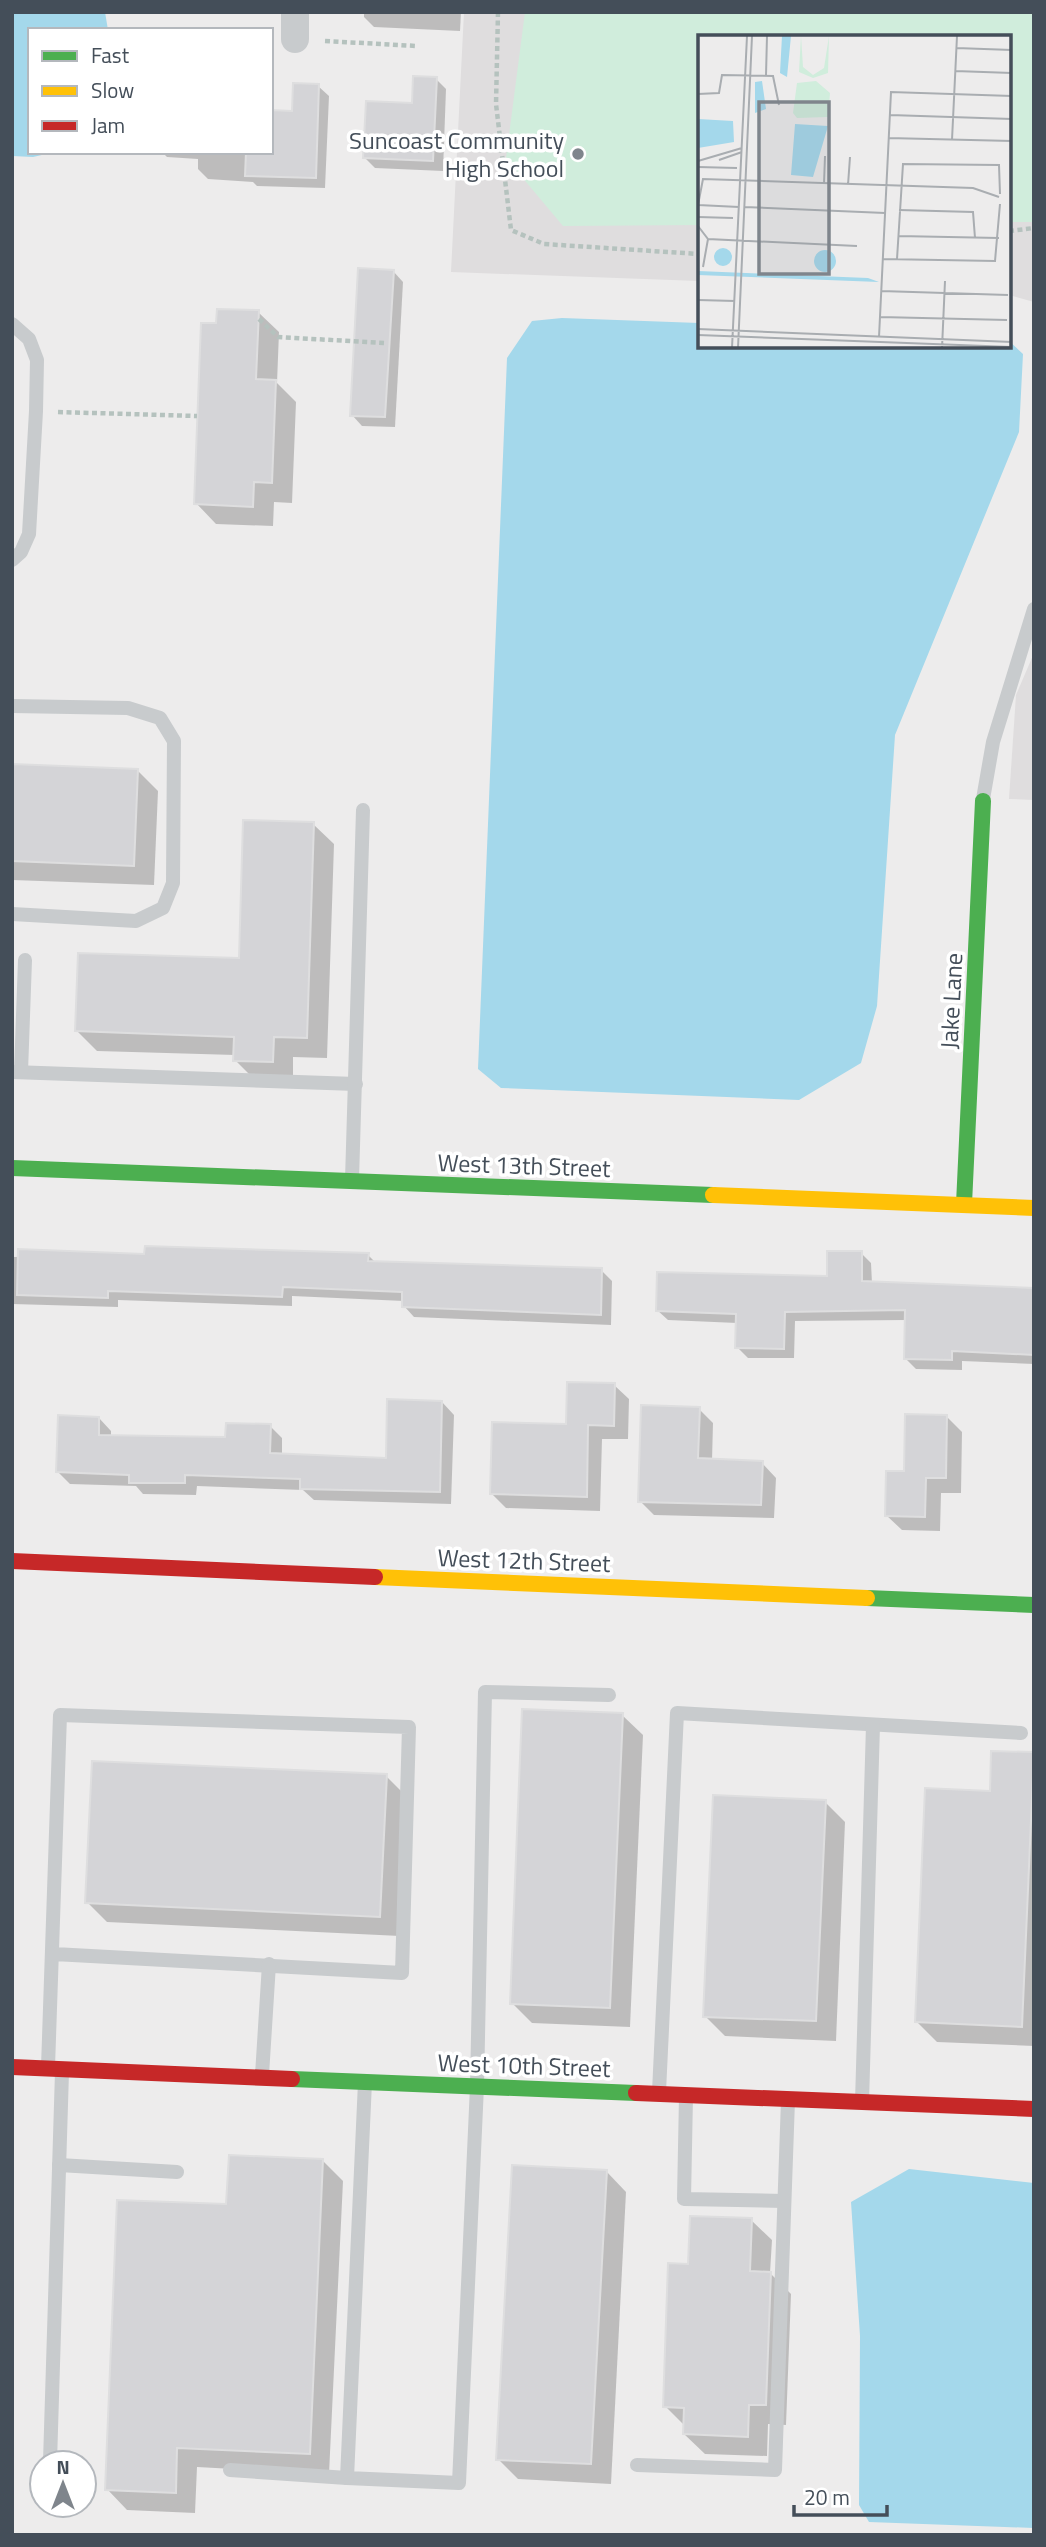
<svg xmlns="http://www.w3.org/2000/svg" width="1046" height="2547" font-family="'Titillium Web',sans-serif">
<rect width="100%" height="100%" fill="#edecec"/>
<g fill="#dfddde">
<polygon points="464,12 1034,12 1034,302 1009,295 1009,37 699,37 699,281 451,272"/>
<polygon points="1034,653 1034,800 1009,799 1016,695"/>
</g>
<polygon fill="#d0eddc" points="525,12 1034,12 1033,222 1009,222 1009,37 699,37 699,225 563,226 506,158"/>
<g fill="#a4d8eb">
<polygon points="12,12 105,12 108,30 30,30 30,152 55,152 33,157 12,156"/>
<polygon points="562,318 699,323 699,346 1009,346 1009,341 1023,354 1019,432 895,735 877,1006 861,1063 799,1100 501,1088 478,1069 507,358 532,321"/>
<polygon points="909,2169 1034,2183 1034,2528 869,2522 859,2505 860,2336 851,2202"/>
</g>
<g fill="#0003">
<polygon points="364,12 461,12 460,31 374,27 364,17"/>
<polygon points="436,79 446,89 443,171 375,168 365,158"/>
<polygon points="318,86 329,96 325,188 257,186 253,182 208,179 198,169 198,159 167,157 162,152 271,152 294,112"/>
<polygon points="393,271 403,282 395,427 362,426 352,415"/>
<polygon points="258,312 279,332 277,383 296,402 292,503 274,502 273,526 216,524 196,503 218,325"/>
<polygon points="12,766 137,770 158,791 154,885 12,880"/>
<polygon points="313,824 334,844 327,1058 293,1057 293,1082 255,1080 235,1060 235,1055 97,1051 77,1031 241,960"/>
<polygon points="861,1253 871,1263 872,1283 1034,1290 1034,1364 962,1361 962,1370 916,1369 905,1358 907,1320 795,1321 794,1358 748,1358 737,1347 737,1323 668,1320 657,1310 829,1278"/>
<polygon points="146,1255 368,1255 376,1263 601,1270 612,1281 611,1325 414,1317 404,1306 404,1301 292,1296 292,1306 118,1300 118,1307 12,1304 12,1257"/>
<polygon points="614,1385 629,1399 628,1439 602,1439 600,1511 506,1508 492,1494"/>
<polygon points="442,1402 454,1415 451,1504 314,1500 303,1490 197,1486 196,1495 143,1494 136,1486 70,1484 58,1472 99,1418 111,1431 111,1437 227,1438 270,1426 282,1438 282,1455 387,1459"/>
<polygon points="699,1409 713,1423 712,1461 762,1463 776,1478 774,1518 654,1515 640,1501"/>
<polygon points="946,1416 962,1432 961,1493 941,1493 940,1531 902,1530 886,1515 906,1473"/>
<polygon points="622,1715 643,1735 630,2027 532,2023 512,2003"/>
<polygon points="1034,1755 1034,2046 937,2042 917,2022 991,1792"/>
<polygon points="386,1776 406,1796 400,1936 107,1922 87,1902"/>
<polygon points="825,1802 845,1822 836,2041 725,2036 705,2016"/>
<polygon points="323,2161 343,2181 329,2474 197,2467 195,2513 127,2510 107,2489 228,2206"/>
<polygon points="606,2171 626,2192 611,2484 518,2479 498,2459"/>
<polygon points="751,2220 772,2240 770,2273 791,2294 786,2425 768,2424 767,2456 705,2454 684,2434 685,2426 665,2406"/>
</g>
<g fill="#d4d4d7" stroke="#dededf" stroke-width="2">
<polygon points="413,76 437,77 433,161 363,158 366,101 412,103"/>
<polygon points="293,83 319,84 316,178 245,176 246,152 271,152 271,110 292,111"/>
<polygon points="358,268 394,270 385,417 350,416"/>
<polygon points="217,309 259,310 256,379 276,380 272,483 254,482 253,507 194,504 201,323 216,323"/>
<polygon points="12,764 138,769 134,866 12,861"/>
<polygon points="243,820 314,822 307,1038 274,1037 273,1062 233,1061 234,1037 75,1031 78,953 239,958"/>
<polygon points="145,1246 369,1253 368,1261 602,1268 601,1315 402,1307 402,1292 283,1287 282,1297 108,1291 108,1298 17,1295 18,1249 144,1254"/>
<polygon points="827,1251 862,1251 862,1281 1034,1288 1034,1355 952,1351 952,1360 904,1359 905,1310 785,1312 784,1349 735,1348 736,1314 656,1311 657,1272 827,1276"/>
<polygon points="567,1382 615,1383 614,1426 588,1425 587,1497 490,1494 492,1422 566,1424"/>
<polygon points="387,1399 442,1401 440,1492 300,1489 300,1479 185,1475 185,1483 129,1483 129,1475 56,1472 58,1415 99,1417 99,1435 225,1437 226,1423 271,1424 270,1453 386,1458"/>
<polygon points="641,1405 700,1407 698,1458 763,1461 761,1505 638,1502"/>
<polygon points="905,1414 947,1415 946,1478 926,1478 925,1517 885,1516 886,1471 904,1471"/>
<polygon points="522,1709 623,1713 610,2008 510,2004"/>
<polygon points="991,1751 1034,1752 1022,2027 915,2022 925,1788 990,1791"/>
<polygon points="92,1761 387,1774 380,1917 85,1903"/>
<polygon points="713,1795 826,1800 816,2021 703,2017"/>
<polygon points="229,2155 323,2159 310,2454 177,2448 176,2493 105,2490 117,2200 226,2204"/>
<polygon points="512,2165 607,2170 591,2464 496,2460"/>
<polygon points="690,2216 752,2218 750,2271 771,2272 766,2405 749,2405 748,2437 683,2434 684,2408 663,2407 668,2263 688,2264"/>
</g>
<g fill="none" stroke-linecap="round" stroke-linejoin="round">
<g stroke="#b5c2be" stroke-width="4.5" stroke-dasharray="5 3.5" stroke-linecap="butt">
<polyline points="498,12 496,104 511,230 544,244 699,254"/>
<polyline points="325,41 417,46"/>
<polyline points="1009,231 1034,228"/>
<polyline points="259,319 278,337 384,343"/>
<polyline points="58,412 197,416"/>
</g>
<g stroke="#c8cbcd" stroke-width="14">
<polyline points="12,324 29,339 37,360 36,411 29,534 21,552 12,560"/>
<polyline points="12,706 128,708 160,718 174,741 173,883 163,908 136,921 12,914"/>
<polyline points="983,799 993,742 1034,609"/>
<polyline points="12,1072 356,1084"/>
<polyline points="21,1072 25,960"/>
<polyline points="352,1180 363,810"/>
<polyline points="48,2067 60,1715 409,1727 402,1973 54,1954"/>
<polyline points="262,2075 269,1964"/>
<polyline points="365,2082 347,2478 459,2483 477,2086 485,1692 609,1695"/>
<polyline points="659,2092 677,1713 1021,1733"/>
<polyline points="686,2096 684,2199 784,2201"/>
<polyline points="862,2102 873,1725"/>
<polyline points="59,2165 177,2172"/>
<polyline points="50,2462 62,2072"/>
<polyline points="637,2465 775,2470 788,2100"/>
<polyline points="230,2470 347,2478"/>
</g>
<polyline stroke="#c8cbcd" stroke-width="28" points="295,39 295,12"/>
<g stroke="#4caf50" stroke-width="16">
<polyline points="12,1168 713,1195"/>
<polyline points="964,1204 983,801"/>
<polyline points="867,1598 1034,1605"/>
<polyline points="292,2079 636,2093"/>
</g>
<g stroke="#ffc107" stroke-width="16">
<polyline points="713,1195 1034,1208"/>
<polyline points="375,1577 867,1598"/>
</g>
<g stroke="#c62828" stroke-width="16">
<polyline points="12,1561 375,1577"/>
<polyline points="12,2067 292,2079"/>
<polyline points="636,2093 1034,2109"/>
</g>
</g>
<circle fill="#7f858c" stroke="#fff" stroke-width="2.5" cx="578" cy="154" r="7"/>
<g text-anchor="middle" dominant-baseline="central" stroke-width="7" stroke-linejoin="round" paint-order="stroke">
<g font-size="24" fill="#444e59" stroke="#fff" text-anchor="end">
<text x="564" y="140">Suncoast Community<tspan x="564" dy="28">High School</tspan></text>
</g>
<g font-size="24" fill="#444e59" stroke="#fff">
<text transform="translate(951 1001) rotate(-87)">Jake Lane</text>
<text transform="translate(524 1165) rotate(2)">West 13th Street</text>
<text transform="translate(524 1560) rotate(2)">West 12th Street</text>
<text transform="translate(524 2065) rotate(2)">West 10th Street</text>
</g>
</g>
<g transform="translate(698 35)">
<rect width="313" height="313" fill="#edecec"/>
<path d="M103,1L105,32L115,40L126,33L131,1L130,38L115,43L101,37ZM118,46L132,58L130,82L99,83L95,78L99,48Z" fill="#d0eddc"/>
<path d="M84,1H93L89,42L82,38ZM64,46L68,74L57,78V47ZM0,84L35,86L36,107L0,113ZM97,89L130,91L115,142L93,140ZM16 222a9 9 0 1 1 18 0a9 9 0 1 1-18 0ZM116 226a11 11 0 1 1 22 0a11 11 0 1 1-22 0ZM0,236L170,243L181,247L0,240Z" fill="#a4d8eb"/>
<path fill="none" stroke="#a9adb1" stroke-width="2" d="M258,13L314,15M257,36L314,38M68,40L69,1M0,59L21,58L24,40L75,41L81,70M192,80L314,84M190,103L314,106M254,105L259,1M21,125L44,117M0,126L44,113M0,132L39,133M126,149L127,121M150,150L152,122M0,170L5,144L275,153L301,162M0,170L41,172M46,172L187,178M201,175L275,177L277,203M0,182L35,183M0,191L10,204L159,211M200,201L301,203M185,224L297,226L302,169M199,224L205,129L301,130L302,159M5,232L10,204M183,256L310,260M0,265L37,266M182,282L309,285M0,294L314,307M0,300L314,312M181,302L193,57L314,61M34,313L49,1M40,313L54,1M244,313L247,246"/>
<path fill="#7f858c" fill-opacity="0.15" stroke="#7f858c" stroke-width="3.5" d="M61,67H131V239H61Z"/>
<rect width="313" height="313" fill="none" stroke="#444e59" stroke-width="3.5"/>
</g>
<rect width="1046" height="2547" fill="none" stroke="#444e59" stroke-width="28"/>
<rect x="28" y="28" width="245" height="126" fill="#ffffff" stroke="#b4b8bd" stroke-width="2"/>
<rect x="42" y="51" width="35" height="10" fill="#4caf50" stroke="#b4b8bd" stroke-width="2"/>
<text x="91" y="63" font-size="21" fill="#444e59">Fast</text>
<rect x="42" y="86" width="35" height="10" fill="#ffc107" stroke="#b4b8bd" stroke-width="2"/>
<text x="91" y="98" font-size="21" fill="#444e59">Slow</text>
<rect x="42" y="121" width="35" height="10" fill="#c62828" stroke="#b4b8bd" stroke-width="2"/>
<text x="91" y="133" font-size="21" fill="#444e59">Jam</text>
<g transform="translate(63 2484)"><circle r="33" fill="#ffffff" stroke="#b4b8bd" stroke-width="2"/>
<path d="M0-5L12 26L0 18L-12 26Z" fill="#7f858c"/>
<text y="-10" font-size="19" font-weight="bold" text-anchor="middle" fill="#444e59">N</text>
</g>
<path d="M794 2505v10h93v-10" fill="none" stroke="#444e59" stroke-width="3.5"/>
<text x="804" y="2505" font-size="21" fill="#444e59" stroke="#ffffff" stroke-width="5" paint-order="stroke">20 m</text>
</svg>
